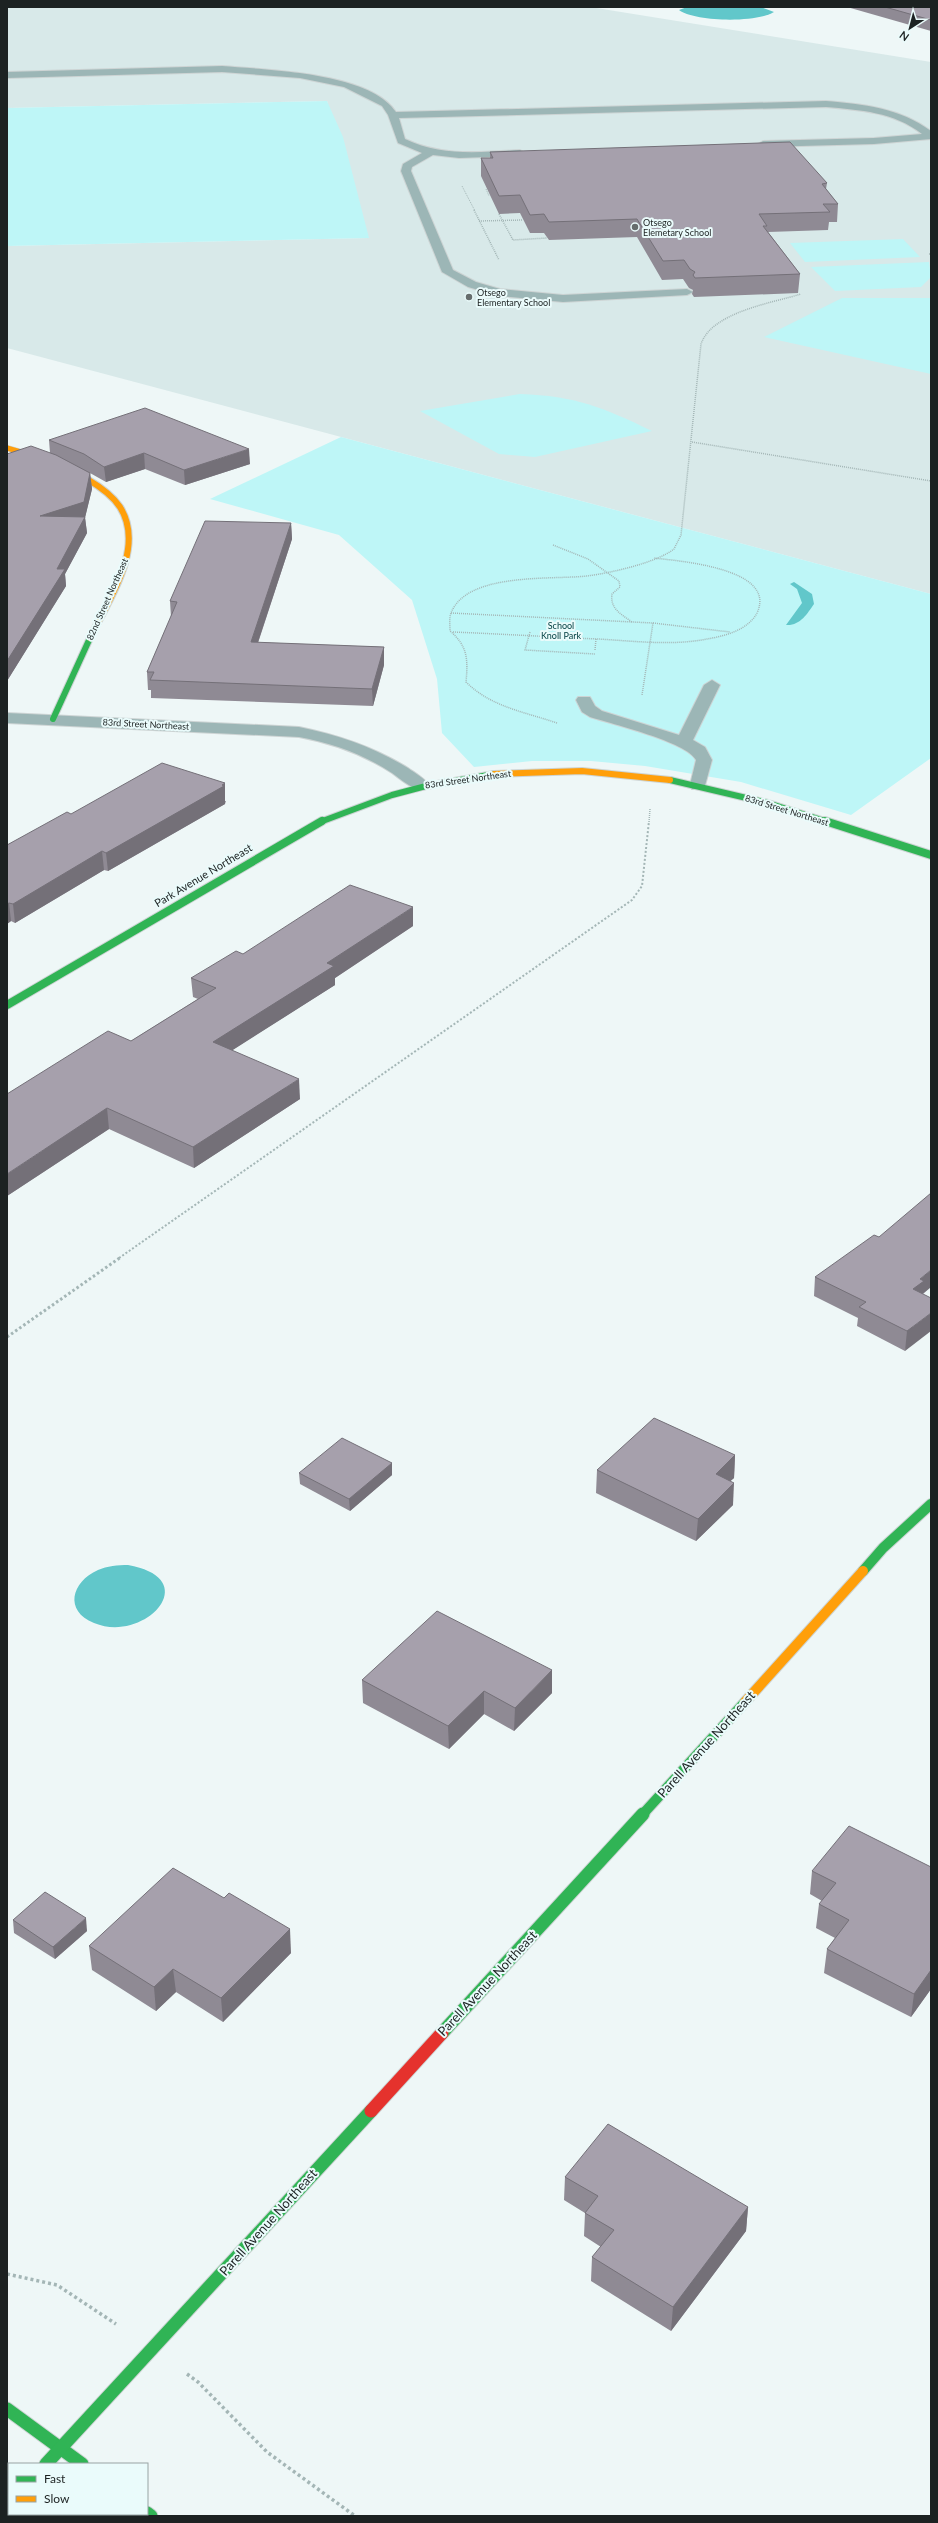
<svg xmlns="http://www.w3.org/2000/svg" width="938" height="2523" font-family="Lato,sans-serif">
<rect width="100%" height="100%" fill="#eef7f7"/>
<polygon fill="#d8e9e9" points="7,7 590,7 931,62 931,594 7,348 7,246 368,238 327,101 7,108"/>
<g fill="#bef6f7">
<polygon points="327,101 343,137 369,238 7,246 7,108"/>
<polygon points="903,239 920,257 805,262 790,243"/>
<polygon points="929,262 931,277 921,287 835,291 811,267"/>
<polygon points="842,298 931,298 931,374 764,337"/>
<path d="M520,394C576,396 602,407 652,431L535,457L499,454L420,411Z"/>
<polygon points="341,437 931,594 931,758 851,815 741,782 645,766 591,761 532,761 474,767 442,733 437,679 412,600 339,535 210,499"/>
</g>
<g fill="#61c7ca">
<path d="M687,7H761L774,12C757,23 695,22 679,10Z"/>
<path d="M794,582L812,594L814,604C807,614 800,626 786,625L802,603L797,589L790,584Z"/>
<path d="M128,1565C206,1579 144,1644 94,1623C64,1611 71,1582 98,1570C107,1566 118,1565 128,1565Z"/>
</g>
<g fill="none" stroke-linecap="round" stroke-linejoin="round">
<defs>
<g id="lane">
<path d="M222,66C267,70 370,72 396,112L826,101C863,104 900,108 931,131V139L874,144L763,147L758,144L763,141L874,138L922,134C894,112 860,110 826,107L399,118L405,139C442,157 481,152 520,150L525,153L520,156L459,158L433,155L412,167L411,171L453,270L476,282L500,289L563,295L687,289L693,292L687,295L563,302L499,296L468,287L442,272L401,171L403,164L422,153L398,143L388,115L382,106L344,87L300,78L222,72L7,78V72Z"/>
<path d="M712,680L720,685L693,740L705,747L712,760L704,789H692L690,785L696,760C687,742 612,724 590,717L582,712L576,700L578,697H590L595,706L602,711L679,735L704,685Z"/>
</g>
<g id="street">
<path d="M7,713L299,727C338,735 374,747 408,768C415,773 424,778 429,785L427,789C414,792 402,780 392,773C363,754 332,743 299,737L7,723Z"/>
<polygon points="9,2489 9,2514 23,2514 22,2516 7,2516 7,2490"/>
</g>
<g id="fast-far3">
<polyline points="53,719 90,638"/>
<polyline points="670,780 768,803 828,822"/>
<polyline points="320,822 392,795 426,786 494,774"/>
</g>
<g id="fast-far2">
<polyline points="825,821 931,855"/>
<polyline points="7,1005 322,821"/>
</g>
<g id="fast-far1">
<polyline points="863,1571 883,1548 931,1504"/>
<polyline points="642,1815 745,1702"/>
</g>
<g id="fast">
<polyline points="442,2033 643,1814"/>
<polyline points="7,2409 82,2464"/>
<polyline points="46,2464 371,2111"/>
<polyline points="147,2513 151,2516"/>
</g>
<polyline id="slow-far2" points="7,448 45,459 89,480"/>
<g id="slow-far1">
<path d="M87,479C99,486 112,495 120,507C146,548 108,600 90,638"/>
<polyline points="494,774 582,771 670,780"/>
</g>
<polyline id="slow" points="745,1702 863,1571"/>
<polyline id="jam" points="371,2111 442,2033"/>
</defs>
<use href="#lane" stroke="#cdd4d4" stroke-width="2"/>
<use href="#street" stroke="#cdd4d4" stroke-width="2"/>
<use href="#fast-far3" stroke="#cdd4d4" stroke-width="8"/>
<use href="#fast-far2" stroke="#cdd4d4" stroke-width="10"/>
<use href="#fast-far1" stroke="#cdd4d4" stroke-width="12"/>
<use href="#fast" stroke="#cdd4d4" stroke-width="15"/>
<use href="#slow-far2" stroke="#cdd4d4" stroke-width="6"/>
<use href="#slow-far1" stroke="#cdd4d4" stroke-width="8"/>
<use href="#slow" stroke="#cdd4d4" stroke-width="12"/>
<use href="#jam" stroke="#cdd4d4" stroke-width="15"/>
<g stroke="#a4b6b6" stroke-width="1" stroke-dasharray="1 1" stroke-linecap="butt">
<polyline points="462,186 475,211"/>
<polyline points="486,189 489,196"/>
</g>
<g stroke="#a4b6b6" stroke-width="1.5" stroke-dasharray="1 1" stroke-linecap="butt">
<polyline points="474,210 499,260"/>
<polyline points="499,214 513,240 547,238"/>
<polyline points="479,221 523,220"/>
<polyline points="929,254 931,254"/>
<polyline points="692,442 931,481"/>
<path d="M553,545L588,559L619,581L620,587L612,594C610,609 621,614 632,622"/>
<polyline points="451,613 653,623 642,695"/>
<polyline points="653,623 730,632"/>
<path d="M453,632C502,634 550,637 598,639C634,641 672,646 707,639C725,636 748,630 757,613C778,568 678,561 654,558"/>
<polyline points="530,632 525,650 595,654"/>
<polyline points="595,650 596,639"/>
<path d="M557,723C525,712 491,707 466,682C468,660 468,646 450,631C450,625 449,618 451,613C467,572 551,580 587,576C610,573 656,563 674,549L681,535L701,344C712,312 772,303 801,294"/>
<polyline points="649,822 650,809"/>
</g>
<polyline stroke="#a4b6b6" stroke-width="2" stroke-dasharray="2 2" stroke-linecap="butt" points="119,1258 632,900 642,886 649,821"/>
<polyline stroke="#a4b6b6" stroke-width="3" stroke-dasharray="2.5 2.5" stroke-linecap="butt" points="7,1337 121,1257"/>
<g stroke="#a4b6b6" stroke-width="3.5" stroke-dasharray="3 3" stroke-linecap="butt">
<polyline points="7,2274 57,2285 116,2324"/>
<polyline points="187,2374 198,2382 267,2452 355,2516"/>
</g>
<use href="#lane" fill="#9cb6b6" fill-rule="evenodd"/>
<use href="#street" fill="#9cb6b6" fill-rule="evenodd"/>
<use href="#fast-far3" stroke="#30b455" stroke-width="6"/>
<use href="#fast-far2" stroke="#30b455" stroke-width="8"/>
<use href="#fast-far1" stroke="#30b455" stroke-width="10"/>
<use href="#fast" stroke="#30b455" stroke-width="13"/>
<use href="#slow-far2" stroke="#ff9f0a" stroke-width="5"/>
<use href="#slow-far1" stroke="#ff9f0a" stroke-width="6"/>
<use href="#slow" stroke="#ff9f0a" stroke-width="10"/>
<use href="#jam" stroke="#e5322d" stroke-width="13"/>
</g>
<g fill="#8f8a94">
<polygon points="847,7 931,7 931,31"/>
<polygon points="490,152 827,183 826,189 838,204 837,222 829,222 828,230 768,232 800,274 798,293 694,297 692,294 693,290 689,288 683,279 662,280 637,237 549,240 544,233 530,233 520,213 499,214 481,176 481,158 490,158"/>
<polygon points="49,440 250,464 185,485 145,469 106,482 90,473 92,489 85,517 87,533 65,574 66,586 7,681 7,454 50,453"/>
<polygon points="291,523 292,539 258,643 384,647 384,665 373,706 151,698 151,690 148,690 147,672 171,617 170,601"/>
<polygon points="226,801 225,804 108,871 104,870 15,923 11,921 7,924 7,845 71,814"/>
<polygon points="413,926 335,978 335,985 232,1050 300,1099 194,1168 109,1129 7,1196 131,1041 198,999 193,997 191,978 243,954"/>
<polygon points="815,1277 931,1287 923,1294 905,1351 857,1326 858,1318 814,1296"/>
<polygon points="735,1455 734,1478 730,1481 733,1505 696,1541 596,1493 597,1470"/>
<polygon points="392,1463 392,1475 350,1511 300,1484 299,1473"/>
<polygon points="362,1680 552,1693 514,1731 484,1714 449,1749 363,1703"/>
<polygon points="931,1867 931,1989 911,2017 824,1973 827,1949 835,1938 816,1928 819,1904 822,1901 810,1894 812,1871"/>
<polygon points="13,1920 87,1931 55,1959 14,1933"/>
<polygon points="89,1946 291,1953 223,2022 176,1992 156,2011 92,1970"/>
<polygon points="565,2177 748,2207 746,2231 671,2331 591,2281 592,2257 601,2247 584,2236 585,2213 564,2200"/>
</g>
<g fill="#747078">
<polygon points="249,449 250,464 185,485 184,470"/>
<polygon points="144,453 145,469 106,482 104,467"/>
<polygon points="90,473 92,489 85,518 87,533 65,574 66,586 7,681 7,661 40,516"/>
<polygon points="291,523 292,539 252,660 251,642"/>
<polygon points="384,647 384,665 373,706 372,689"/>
<polygon points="225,783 225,804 108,871 106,853"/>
<polygon points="102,851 104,870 15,923 13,904"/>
<polygon points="9,903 11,921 7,924 7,904"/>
<polygon points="413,907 413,926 335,978 335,985 214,1062 213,1042 327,963"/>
<polygon points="299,1079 300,1099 194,1168 193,1147"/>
<polygon points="107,1108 109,1129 7,1196 7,1174"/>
<polygon points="931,1270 931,1287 922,1294 913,1289 920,1279"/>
<polygon points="931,1313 931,1331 905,1351 907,1331"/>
<polygon points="735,1455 734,1478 714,1496 716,1474"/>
<polygon points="392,1463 392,1475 350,1511 349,1499"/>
<polygon points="734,1483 733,1505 696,1541 698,1519"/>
<polygon points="552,1670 552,1693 514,1731 515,1708"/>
<polygon points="484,1691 484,1714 449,1749 448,1726"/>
<polygon points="86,1918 87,1931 55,1959 53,1947"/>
<polygon points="290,1929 291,1953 223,2022 221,1998"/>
<polygon points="173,1969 176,1992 156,2011 154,1987"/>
<polygon points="931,1970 931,1989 911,2017 914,1994"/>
<polygon points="748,2207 746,2231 671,2331 673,2307"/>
</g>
<g fill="#a6a0ac" stroke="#747078">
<polygon points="885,7 931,7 931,20"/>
<polygon points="790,142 827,183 822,184 838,204 823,204 830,212 759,214 767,226 763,226 800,274 695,278 693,275 695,272 690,269 684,260 663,261 637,219 549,222 544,214 530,215 520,195 499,196 481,158 493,158 490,152"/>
<polygon points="145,408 249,449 184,470 144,453 104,467 84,454 49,440"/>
<polygon points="31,446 56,455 90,473 84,502 40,516 85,517 57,569 65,569 7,661 7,454"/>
<polygon points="205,521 291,523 251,642 384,647 372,689 150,680 154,672 147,672 177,602 170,601"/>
<polygon points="162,763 225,783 222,785 224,786 106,853 102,851 13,904 9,903 7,904 7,845 67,812 71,814"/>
<polygon points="350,885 413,907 327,963 334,966 213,1042 299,1079 193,1147 107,1108 7,1174 7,1094 108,1031 131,1041 216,988 191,978 236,951 243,954"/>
<polygon points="931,1193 931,1270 920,1279 924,1281 913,1289 931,1298 931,1313 907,1331 859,1307 866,1302 815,1277 874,1235 879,1237"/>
<polygon points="654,1418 735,1455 716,1474 734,1483 698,1519 597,1470"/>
<polygon points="342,1438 392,1463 349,1499 299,1473"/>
<polygon points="437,1611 552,1670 515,1708 484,1691 448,1726 362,1680"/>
<polygon points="849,1826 931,1867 931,1970 914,1994 827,1949 849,1920 819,1904 836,1883 812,1871"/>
<polygon points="173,1868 224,1898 229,1893 290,1929 221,1998 173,1969 154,1987 89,1946"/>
<polygon points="45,1892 86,1918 53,1947 13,1920"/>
<polygon points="608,2124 748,2207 673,2307 592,2257 614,2230 585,2213 598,2196 565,2177"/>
</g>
<g fill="#666d6d" stroke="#eafbfb" stroke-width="1.5">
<circle cx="635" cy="227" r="4"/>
<circle cx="469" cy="297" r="4"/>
</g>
<g text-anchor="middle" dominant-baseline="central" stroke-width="4" stroke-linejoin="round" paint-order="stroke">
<g font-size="9" fill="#1c2222" stroke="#eafbfb" text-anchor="start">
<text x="643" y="222">Otsego<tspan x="643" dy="10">Elemetary School</tspan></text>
<text x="477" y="292">Otsego<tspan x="477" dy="10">Elementary School</tspan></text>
</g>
<g font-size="9" fill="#1c2222" stroke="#eafbfb">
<text transform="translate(107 599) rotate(-66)">82nd Street Northeast</text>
<text transform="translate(146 724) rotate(3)">83rd Street Northeast</text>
<text transform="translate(468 779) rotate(-8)">83rd Street Northeast</text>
<text transform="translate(787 810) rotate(17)">83rd Street Northeast</text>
</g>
<g font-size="9" fill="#034143" stroke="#eafbfb">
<text x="561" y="625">School<tspan x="561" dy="10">Knoll Park</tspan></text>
</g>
<g font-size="11" fill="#1c2222" stroke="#eafbfb">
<text transform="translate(203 875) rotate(-31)">Park Avenue Northeast</text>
</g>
<g font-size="13" fill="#1c2222" stroke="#eafbfb">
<text transform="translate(706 1744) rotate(-48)">Parell Avenue Northeast</text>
<text transform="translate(487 1983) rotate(-47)">Parell Avenue Northeast</text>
<text transform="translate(268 2222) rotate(-48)">Parell Avenue Northeast</text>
</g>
</g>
<rect width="938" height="2523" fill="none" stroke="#1c2222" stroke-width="16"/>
<rect x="8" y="2463" width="140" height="52" fill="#eafbfb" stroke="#98a4a4"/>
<rect x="16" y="2476" width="20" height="6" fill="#30b455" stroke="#98a4a4"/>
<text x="44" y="2483" font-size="12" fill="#1c2222">Fast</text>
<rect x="16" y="2496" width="20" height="6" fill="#ff9f0a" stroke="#98a4a4"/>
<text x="44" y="2503" font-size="12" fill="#1c2222">Slow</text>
<g transform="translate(910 28) rotate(216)" stroke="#eafbfb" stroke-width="3" paint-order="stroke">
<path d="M0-3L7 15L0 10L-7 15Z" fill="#1c2222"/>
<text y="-6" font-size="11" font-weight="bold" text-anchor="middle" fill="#1c2222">N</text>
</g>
</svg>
